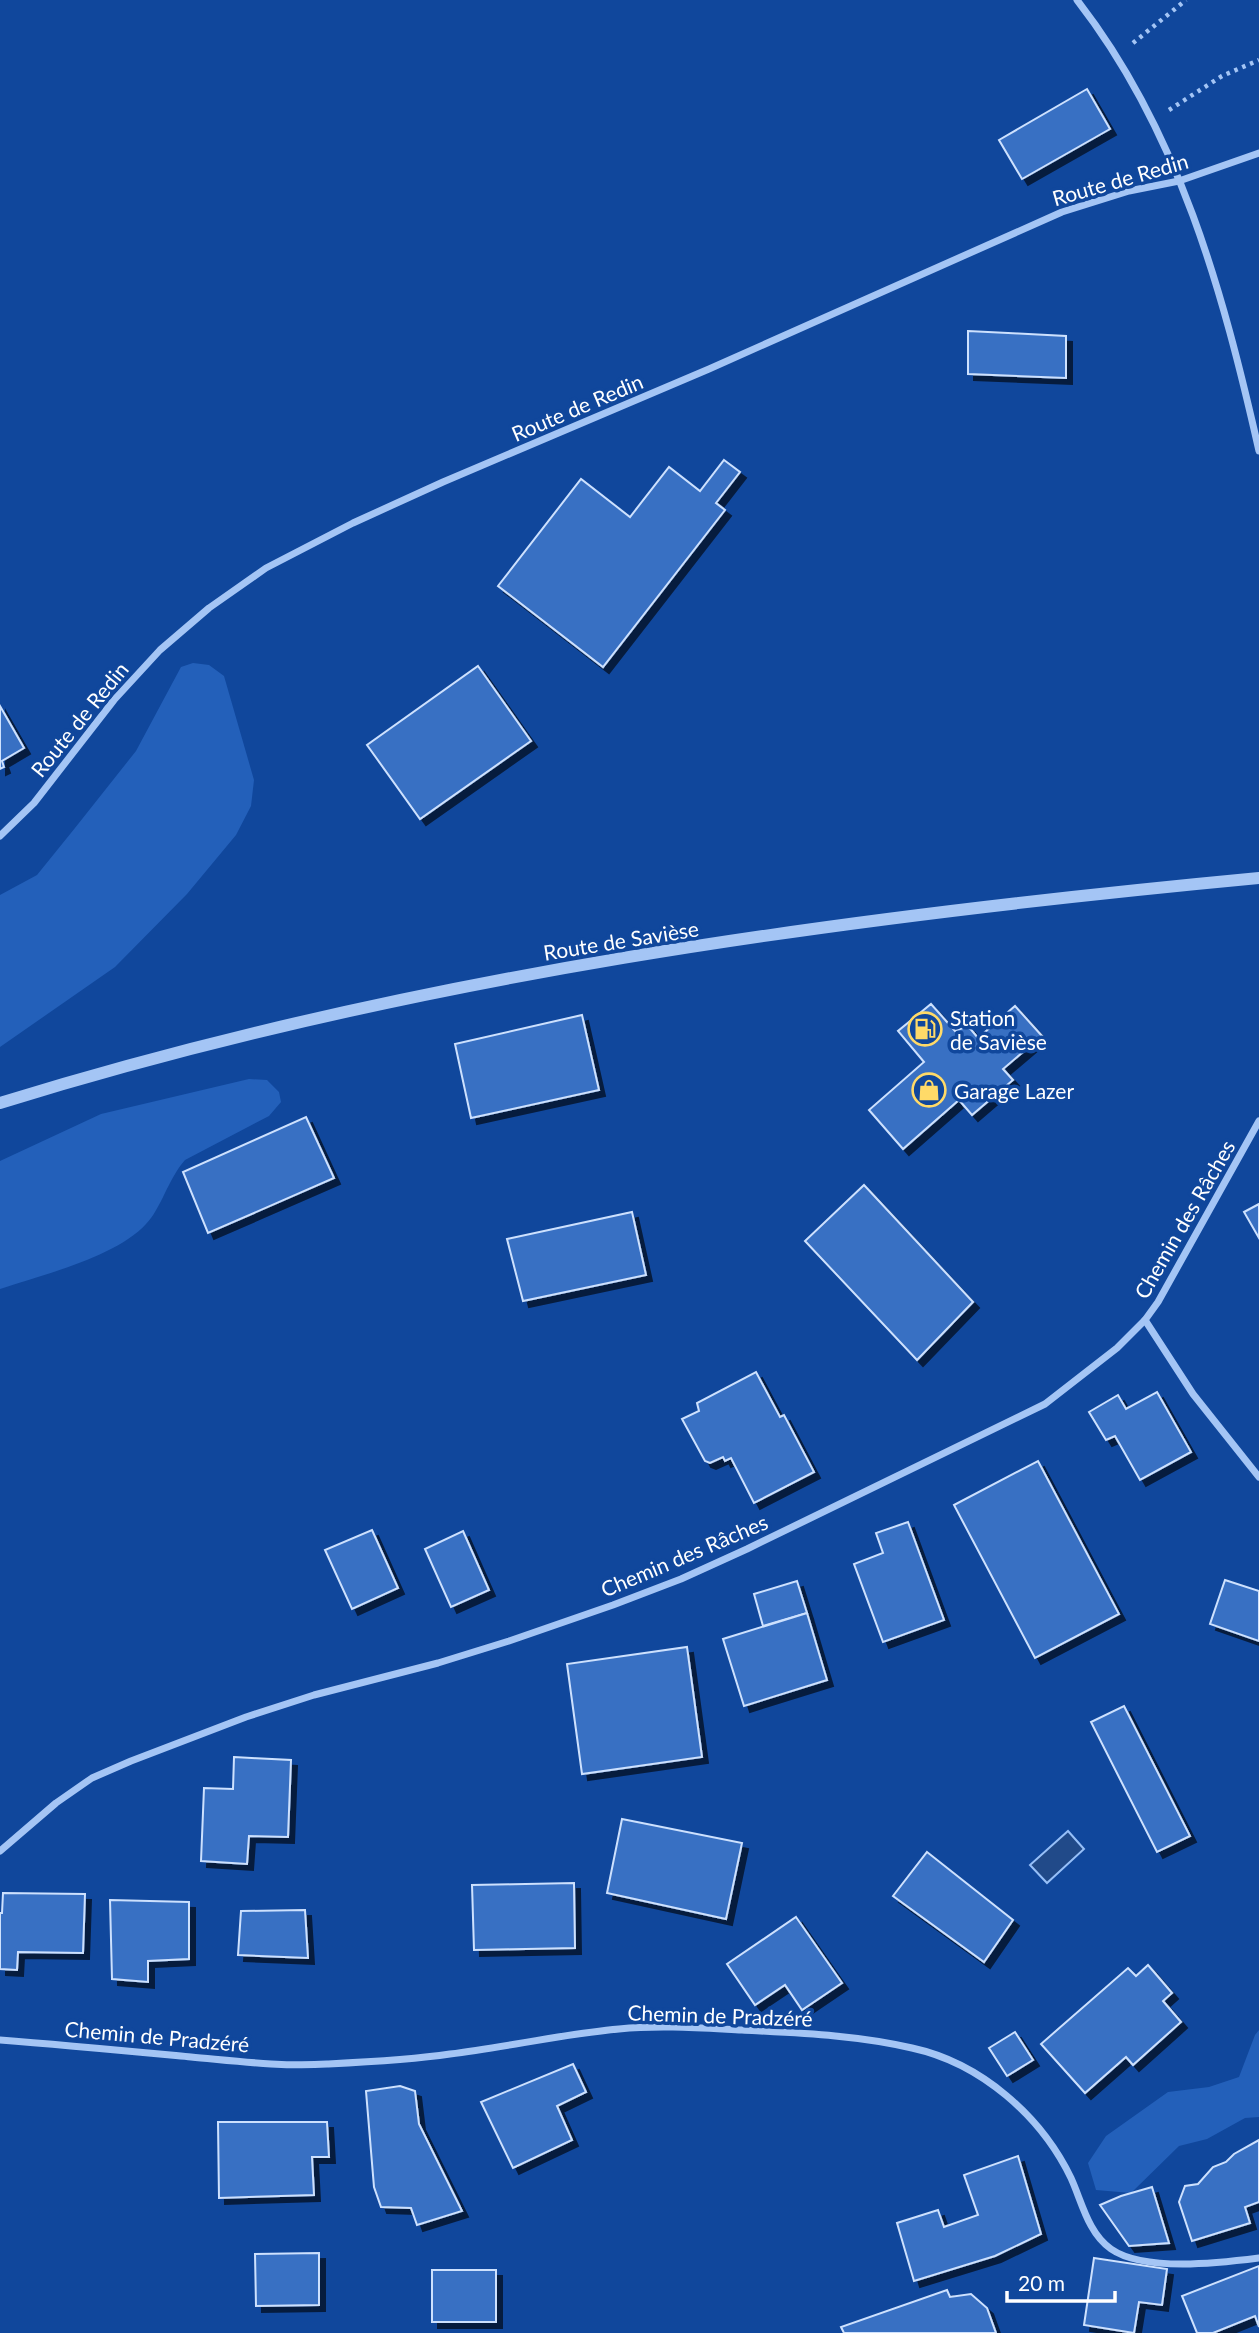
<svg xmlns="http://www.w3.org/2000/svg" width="1259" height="2333" font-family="Lato,sans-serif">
<defs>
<filter id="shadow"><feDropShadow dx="6" dy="6" stdDeviation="0" flood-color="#0009"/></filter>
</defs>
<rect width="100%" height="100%" fill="#10479c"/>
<g fill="#2360ba">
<polygon points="193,663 209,665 224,676 254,780 251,806 236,835 187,894 115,967 0,1047 0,895 37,875 75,828 136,751 181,667"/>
<path d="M249,1079L267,1080L279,1092L281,1102L269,1116L185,1160C168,1179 161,1209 146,1224C116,1257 42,1275 0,1289V1161L101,1114Z"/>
<polygon points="1259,2030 1259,2117 1245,2118 1207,2139 1179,2146 1131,2193 1096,2190 1088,2163 1106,2136 1168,2092 1209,2087 1239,2077 1255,2035"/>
</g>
<polygon fill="#214a89" stroke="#96bff8" stroke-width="2" points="1068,1831 1084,1849 1047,1883 1030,1865"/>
<g fill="#3970c3" stroke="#cde1fe" stroke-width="2" filter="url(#shadow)">
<polygon points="1087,89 1110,129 1022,179 999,140"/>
<polygon points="968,331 1066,336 1066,378 968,374"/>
<polygon points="724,460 740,472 716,503 725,510 603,667 498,586 581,479 630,517 669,467 700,491"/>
<polygon points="478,666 531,741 420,819 367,745"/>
<polygon points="0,706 24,748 2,761 4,767 0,769"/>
<polygon points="931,1004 955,1031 968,1026 978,1038 1015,1006 1042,1036 1003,1069 1013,1080 972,1115 959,1100 903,1149 869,1110 924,1062 898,1031"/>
<polygon points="582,1015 599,1090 471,1118 455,1044"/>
<polygon points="306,1117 334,1178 208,1233 183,1172"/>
<polygon points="864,1185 973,1302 917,1360 805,1241"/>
<polygon points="1259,1204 1259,1238 1244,1212"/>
<polygon points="632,1212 646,1275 523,1301 507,1239"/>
<polygon points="756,1372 780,1417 784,1415 814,1472 754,1503 731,1458 725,1461 723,1457 710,1463 705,1461 682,1419 699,1411 697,1403"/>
<polygon points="1157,1392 1191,1452 1140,1480 1115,1436 1106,1440 1089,1412 1118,1395 1126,1409"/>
<polygon points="1038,1461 1119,1614 1035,1658 954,1505"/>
<polygon points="908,1522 944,1620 883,1642 854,1564 883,1553 876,1533"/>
<polygon points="372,1530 398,1588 352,1609 325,1550"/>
<polygon points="463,1531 489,1590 451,1607 425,1549"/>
<polygon points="1225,1580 1259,1591 1259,1641 1210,1624"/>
<polygon points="797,1581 807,1613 763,1626 754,1594"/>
<polygon points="807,1613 827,1680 744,1706 723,1639"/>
<polygon points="687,1647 702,1757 582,1774 567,1664"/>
<polygon points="1124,1706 1190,1836 1157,1852 1091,1722"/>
<polygon points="234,1757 291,1760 288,1837 249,1836 247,1864 201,1861 204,1788 233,1789"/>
<polygon points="622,1819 742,1843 726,1919 607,1893"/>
<polygon points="927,1852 1013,1920 984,1962 893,1896"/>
<polygon points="574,1883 575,1948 474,1950 472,1885"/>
<polygon points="3,1893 85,1894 83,1953 18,1952 17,1970 0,1969 0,1913 2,1913"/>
<polygon points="110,1900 189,1902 189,1959 148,1961 148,1982 112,1979"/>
<polygon points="305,1910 308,1958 238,1955 241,1911"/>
<polygon points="796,1917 842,1983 802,2010 785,1985 755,2005 727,1964"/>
<polygon points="1148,1965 1172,1993 1163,2001 1181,2022 1133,2065 1126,2057 1085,2093 1041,2044 1128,1968 1136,1976"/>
<polygon points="1015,2032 1033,2060 1007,2076 989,2048"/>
<polygon points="573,2064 586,2092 557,2106 572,2140 513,2168 481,2102"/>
<polygon points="400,2086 415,2091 419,2124 462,2211 417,2225 411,2208 381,2207 374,2187 366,2091"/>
<polygon points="218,2122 327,2122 329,2157 312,2157 314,2195 219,2198"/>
<polygon points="1259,2140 1259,2202 1245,2207 1250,2223 1192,2241 1179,2202 1185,2186 1198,2184 1213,2167 1226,2162 1234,2154"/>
<polygon points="1018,2156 1041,2234 995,2256 914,2281 897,2223 938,2210 944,2227 978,2215 964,2175"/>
<polygon points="1152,2187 1169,2243 1129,2246 1100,2205 1121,2196"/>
<polygon points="319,2253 319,2305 256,2306 255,2254"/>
<polygon points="1094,2258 1167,2269 1162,2305 1139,2302 1134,2333 1084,2325"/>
<polygon points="1259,2266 1259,2327 1255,2316 1213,2333 1197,2333 1182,2296"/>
<rect x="432" y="2270" width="64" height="52"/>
<polygon points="947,2290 950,2297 971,2294 987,2308 996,2333 844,2333 841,2327"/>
</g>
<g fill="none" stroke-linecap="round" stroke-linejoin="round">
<g stroke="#a4c5f5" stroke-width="4.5" stroke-dasharray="3.5 5" stroke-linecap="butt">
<polyline points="1133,43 1186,0"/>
<polyline points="1169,110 1222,76 1259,60"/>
</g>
<g stroke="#a4c5f5" stroke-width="7">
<path d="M1077,0C1179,131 1223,292 1259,451"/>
<polyline points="0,836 34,803 114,700 160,650 209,608 266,568 353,523 443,482 709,369 1062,212 1129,191 1179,181 1259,153"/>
<polyline points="1145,1320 1193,1394 1259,1477"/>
<polyline points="0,1851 56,1803 92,1778 131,1761 246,1717 314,1695 438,1663 509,1641 613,1605 681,1579 747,1549 1045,1404 1117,1348 1145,1320 1158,1302 1259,1121"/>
<path d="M0,2040C64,2045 127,2051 191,2057C236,2061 282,2067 327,2064C368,2062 410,2060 450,2054C507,2047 563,2034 619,2029C660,2025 701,2028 742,2030C799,2033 857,2035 912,2048C981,2063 1041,2116 1071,2178C1082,2202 1088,2233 1111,2249C1144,2272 1220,2263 1259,2258"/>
</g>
<path stroke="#a4c5f5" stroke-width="12" d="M0,1103C409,976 834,918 1259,878"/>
</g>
<defs>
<symbol id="fuel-ring" viewBox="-11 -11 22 22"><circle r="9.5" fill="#10479c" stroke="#ffda68" stroke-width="1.5"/><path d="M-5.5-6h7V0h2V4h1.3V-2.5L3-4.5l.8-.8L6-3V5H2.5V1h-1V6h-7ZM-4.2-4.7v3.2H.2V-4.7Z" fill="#ffda68"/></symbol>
<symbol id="shop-ring" viewBox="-11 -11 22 22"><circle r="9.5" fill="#10479c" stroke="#ffda68" stroke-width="1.5"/><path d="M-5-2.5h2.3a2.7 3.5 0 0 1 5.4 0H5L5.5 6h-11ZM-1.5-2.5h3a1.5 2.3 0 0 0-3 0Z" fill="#ffda68"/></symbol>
</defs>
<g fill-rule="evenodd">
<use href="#fuel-ring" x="906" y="1010" width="38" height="38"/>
<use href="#shop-ring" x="910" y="1071" width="38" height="38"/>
</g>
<g text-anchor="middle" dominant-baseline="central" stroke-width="7" stroke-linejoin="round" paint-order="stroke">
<g font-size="21" fill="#fff" stroke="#10479c">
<text transform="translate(1120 179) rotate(-16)">Route de Redin</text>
<text transform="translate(577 407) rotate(-23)">Route de Redin</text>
<text transform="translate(79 719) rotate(-51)">Route de Redin</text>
<text transform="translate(621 940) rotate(-9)">Route de Savièse</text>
<text transform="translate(1184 1219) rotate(-60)">Chemin des Râches</text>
<text transform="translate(684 1555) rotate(-23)">Chemin des Râches</text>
<text transform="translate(720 2015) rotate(2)">Chemin de Pradzéré</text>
<text transform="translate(157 2036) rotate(5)">Chemin de Pradzéré</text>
</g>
<g font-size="21" fill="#fff" stroke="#10479c" text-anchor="start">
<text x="950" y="1017">Station<tspan x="950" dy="24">de Savièse</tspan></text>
<text x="954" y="1090">Garage Lazer</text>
</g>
</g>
<path d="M1007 2291v10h108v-10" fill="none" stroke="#ffffff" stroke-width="3.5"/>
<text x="1018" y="2291" font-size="21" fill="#ffffff" stroke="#10479c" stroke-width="5" paint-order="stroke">20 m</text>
</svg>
